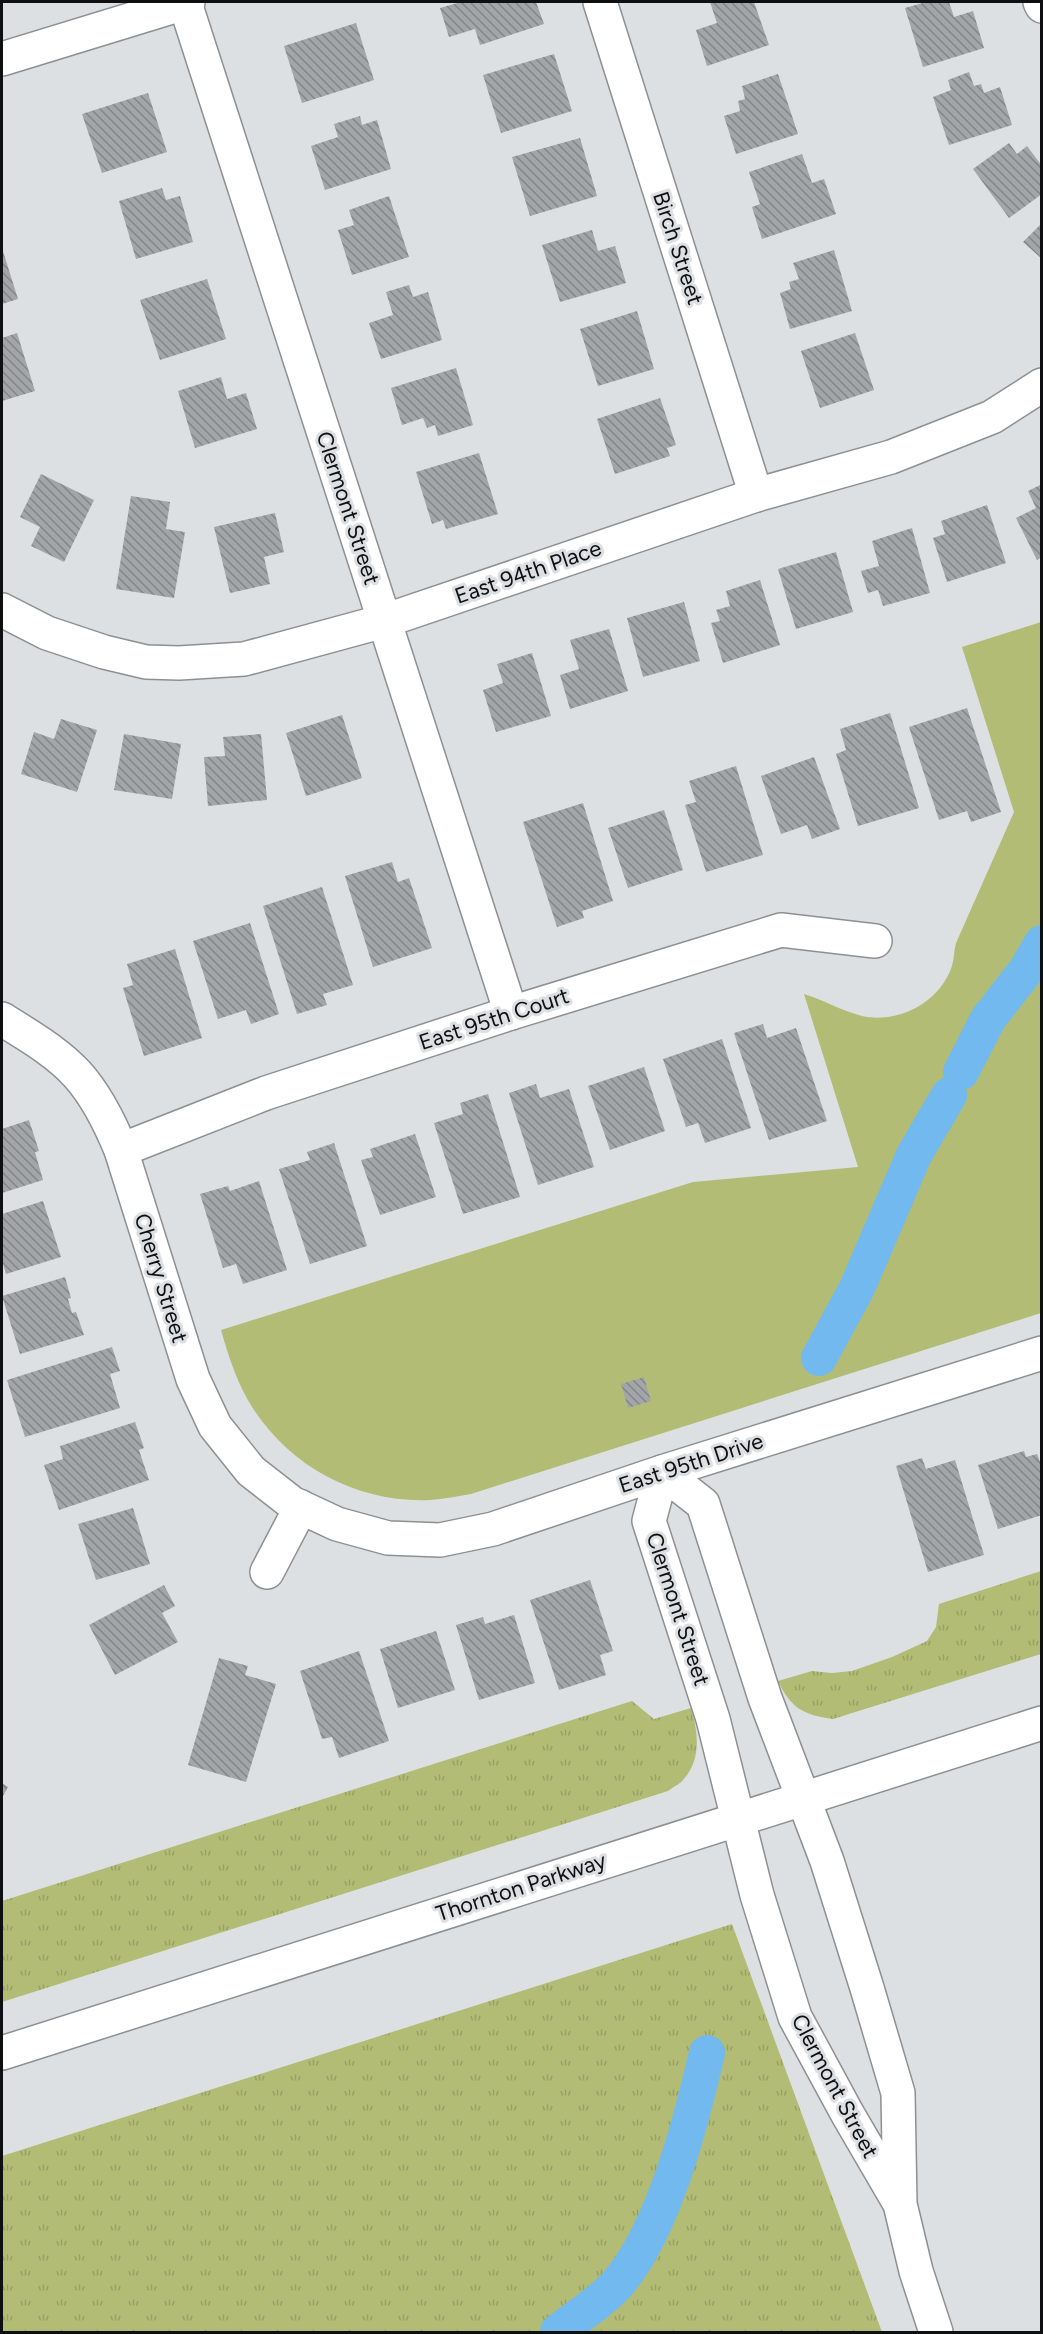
<svg xmlns="http://www.w3.org/2000/svg" width="1043" height="2334" font-family="Figtree,sans-serif">
<defs>
<pattern id="grass-tufts" width="24" height="20" patternUnits="userSpaceOnUse" patternTransform="scale(1.5)"><rect width="24" height="20" fill="#b3bc75"/><path d="M3 7l-1-3M5 7V3M7 7l1-3M15 17l-1-3M17 17v-4M19 17l1-3" fill="none" stroke="#99a064"/></pattern>
<pattern id="building-back-hatch" width="6" height="6" patternUnits="userSpaceOnUse" patternTransform="scale(1.5)"><rect width="6" height="6" fill="#a2a6a9"/><path d="M-1 5l2 2M0 0l6 6M5-1l2 2" fill="none" stroke="#828688"/></pattern>
</defs>
<rect width="100%" height="100%" fill="#dce0e3"/>
<g fill="url(#grass-tufts)">
<path d="M1041,1571V1654L833,1719C803,1715 791,1708 778,1681L812,1671L832,1673L852,1671L892,1657L927,1641L936,1627L939,1604Z"/>
<path d="M632,1701L654,1719L691,1708C698,1731 702,1760 683,1780C680,1784 673,1787 668,1791L2,2002V1901Z"/>
<polygon points="732,1924 882,2332 2,2332 2,2156"/>
</g>
<path fill="#b3bc75" d="M1041,622V1313L471,1494C458,1496 444,1499 430,1500C360,1503 293,1469 254,1410C238,1386 229,1358 221,1330L693,1182L858,1167L804,994C824,1000 842,1011 862,1016C899,1024 940,1002 952,966C954,959 954,950 956,943L1014,812L962,647Z"/>
<g fill="none" stroke-linecap="round" stroke-linejoin="round">
<g stroke="#71b9ee" stroke-width="36">
<polyline points="961,1072 988,1019 1027,969 1042,943"/>
<polyline points="819,1358 857,1288 914,1155 949,1095"/>
<path d="M558,2332C575,2318 604,2300 618,2283C664,2229 691,2122 707,2053"/>
</g>
</g>
<g fill="url(#building-back-hatch)">
<polygon points="461,2 536,2 544,24 480,45 475,29 449,37 440,8"/>
<polygon points="710,2 754,2 769,45 707,66 696,30 717,23"/>
<polygon points="926,2 949,2 954,17 973,11 984,48 923,67 905,8"/>
<polygon points="356,23 374,80 302,103 284,46"/>
<polygon points="554,54 572,111 501,133 483,75"/>
<polygon points="969,72 974,86 981,84 984,93 1000,87 1012,125 949,145 933,97 951,90 948,80"/>
<polygon points="778,74 798,134 736,154 724,116 740,111 738,101 745,99 742,86"/>
<polygon points="148,93 167,152 102,173 82,114"/>
<polygon points="360,116 362,125 377,120 391,169 325,190 311,146 338,137 334,124"/>
<polygon points="580,138 597,196 530,216 512,157"/>
<polygon points="1009,143 1017,154 1027,146 1042,166 1042,194 1009,218 973,169"/>
<polygon points="802,154 812,183 824,179 836,214 762,239 752,207 760,204 749,172"/>
<polygon points="162,188 166,200 180,196 193,242 136,259 119,201"/>
<polygon points="389,196 409,257 352,275 338,230 354,225 349,210"/>
<polygon points="1042,223 1042,259 1023,242"/>
<polygon points="592,230 598,251 615,246 626,283 560,302 542,245"/>
<polygon points="2,248 18,299 2,304"/>
<polygon points="834,250 852,311 790,329 780,293 791,289 789,282 799,279 793,263"/>
<polygon points="207,279 226,339 160,360 140,300"/>
<polygon points="409,285 413,297 428,292 442,340 381,359 369,323 393,315 386,292"/>
<polygon points="637,311 654,369 598,386 580,329"/>
<polygon points="17,333 35,391 2,401 2,338"/>
<polygon points="855,333 874,390 820,408 801,351"/>
<polygon points="456,368 473,425 438,436 435,425 427,428 423,418 402,425 391,388"/>
<polygon points="221,377 227,399 246,393 257,429 195,448 178,391"/>
<polygon points="660,398 676,445 667,448 670,456 615,474 597,419"/>
<polygon points="479,453 498,514 446,529 443,520 432,524 416,472"/>
<polygon points="41,474 94,500 64,562 31,546 40,527 20,517"/>
<polygon points="1042,484 1042,557 1037,560 1016,518 1036,508 1028,491"/>
<polygon points="131,496 170,502 166,529 185,532 174,598 116,589"/>
<polygon points="987,505 1006,563 947,582 933,538 945,534 941,521"/>
<polygon points="275,513 284,552 264,557 270,584 230,593 214,527"/>
<polygon points="912,528 930,593 883,606 878,590 868,593 861,571 879,566 872,541"/>
<polygon points="836,552 853,612 796,629 778,569"/>
<polygon points="760,580 780,645 723,663 711,623 720,621 716,610 730,606 726,591"/>
<polygon points="684,602 700,661 643,677 627,618"/>
<polygon points="609,629 628,691 570,709 560,675 579,669 570,640"/>
<polygon points="532,653 551,716 496,732 483,690 503,683 497,664"/>
<polygon points="967,708 1001,812 971,822 967,811 939,820 909,727"/>
<polygon points="890,713 919,808 858,826 836,754 846,750 840,729"/>
<polygon points="342,715 362,778 306,796 286,733"/>
<polygon points="61,719 97,730 77,792 21,774 34,732 54,739"/>
<polygon points="124,734 181,744 172,799 114,790"/>
<polygon points="261,734 267,800 208,806 204,757 225,756 223,737"/>
<polygon points="814,757 840,829 812,839 807,825 781,834 761,776"/>
<polygon points="736,766 763,855 706,872 685,805 696,802 689,781"/>
<polygon points="583,803 613,901 582,911 584,918 557,927 523,822"/>
<polygon points="664,810 683,870 628,888 608,828"/>
<polygon points="392,862 398,882 409,878 432,948 373,967 345,876"/>
<polygon points="322,887 353,985 323,994 327,1005 297,1014 263,906"/>
<polygon points="250,923 279,1014 251,1024 246,1010 218,1019 193,941"/>
<polygon points="175,949 202,1038 144,1056 123,988 133,985 127,964"/>
<polygon points="763,1024 767,1038 796,1028 827,1121 769,1140 734,1033"/>
<polygon points="722,1039 751,1128 705,1143 698,1123 686,1127 663,1059"/>
<polygon points="644,1067 665,1131 610,1150 588,1086"/>
<polygon points="536,1084 540,1098 569,1089 594,1167 538,1185 509,1093"/>
<polygon points="488,1094 520,1197 463,1214 434,1123 463,1114 460,1103"/>
<polygon points="29,1120 39,1151 35,1152 43,1180 2,1193 2,1129"/>
<polygon points="415,1134 436,1197 380,1215 361,1160 373,1157 370,1149"/>
<polygon points="334,1143 367,1246 310,1264 279,1169 310,1160 307,1152"/>
<polygon points="259,1181 287,1270 243,1284 236,1264 223,1268 200,1194 228,1186 230,1191"/>
<polygon points="43,1201 61,1257 6,1274 2,1260 2,1214"/>
<polygon points="65,1277 71,1298 68,1299 72,1313 76,1312 84,1335 20,1354 2,1296"/>
<polygon points="112,1347 120,1371 110,1374 120,1408 25,1437 7,1380"/>
<polygon points="644,1377 651,1401 628,1408 621,1384"/>
<polygon points="135,1422 144,1448 139,1450 149,1480 59,1510 44,1465 63,1459 60,1446"/>
<polygon points="1024,1451 1026,1457 1037,1454 1042,1467 1042,1515 998,1529 978,1465"/>
<polygon points="922,1458 926,1469 955,1460 984,1555 928,1572 896,1466"/>
<polygon points="133,1508 150,1564 96,1580 78,1524"/>
<polygon points="590,1580 613,1651 600,1655 606,1675 559,1690 530,1600"/>
<polygon points="164,1585 175,1606 162,1613 178,1642 115,1675 89,1625"/>
<polygon points="514,1615 535,1683 479,1700 456,1625 483,1617 485,1624"/>
<polygon points="436,1631 455,1690 398,1708 380,1649"/>
<polygon points="359,1651 389,1741 339,1758 332,1737 322,1739 300,1671"/>
<polygon points="219,1658 248,1666 245,1675 276,1684 246,1782 188,1765"/>
<polygon points="2,1783 8,1787 2,1798"/>
</g>
<g fill="none" stroke-linecap="round" stroke-linejoin="round">
<defs>
<g id="minor">
<polyline points="600,2 756,495"/>
<polyline points="1040,2 1042,6"/>
<polyline points="185,3 511,1013"/>
<polyline points="2,59 188,2"/>
<polyline points="2,610 47,633 104,652 146,662 179,663 244,659 384,621 756,495 891,457 992,417 1042,385"/>
<path d="M2,1019C27,1035 56,1051 77,1074C97,1096 110,1123 121,1150L193,1379L215,1426L251,1471L292,1503L337,1524L388,1538L440,1540L493,1529L662,1472L1042,1353"/>
<polyline points="121,1150 266,1093 511,1013 781,930 875,941"/>
<polyline points="267,1572 301,1507"/>
<polyline points="900,2204 847,2113 795,2017 757,1895 713,1719 649,1521 662,1472 703,1504 765,1698 827,1861 867,1988 898,2093 900,2204 916,2271 936,2332"/>
</g>
<polyline id="tertiary" points="2,2053 1042,1723"/>
</defs>
<use href="#minor" stroke="#8d9093" stroke-width="36"/>
<use href="#tertiary" stroke="#8d9093" stroke-width="36"/>
<use href="#minor" stroke="#fff" stroke-width="33"/>
<use href="#tertiary" stroke="#fff" stroke-width="33"/>
</g>
<g text-anchor="middle" dominant-baseline="central" stroke-width="6" stroke-linejoin="round" paint-order="stroke">
<g font-size="22" fill="#0e0f10" stroke="#dce0e3">
<text transform="translate(678 248) rotate(72)">Birch Street</text>
<text transform="translate(348 508) rotate(72)">Clermont Street</text>
<text transform="translate(528 572) rotate(-19)">East 94th Place</text>
<text transform="translate(494 1019) rotate(-18)">East 95th Court</text>
<text transform="translate(161 1278) rotate(73)">Cherry Street</text>
<text transform="translate(691 1463) rotate(-18)">East 95th Drive</text>
<text transform="translate(678 1609) rotate(72)">Clermont Street</text>
<text transform="translate(521 1887) rotate(-18)">Thornton Parkway</text>
<text transform="translate(835 2086) rotate(62)">Clermont Street</text>
</g>
</g>
<rect width="1043" height="2334" fill="none" stroke="#0e0f10" stroke-width="6"/>
</svg>
